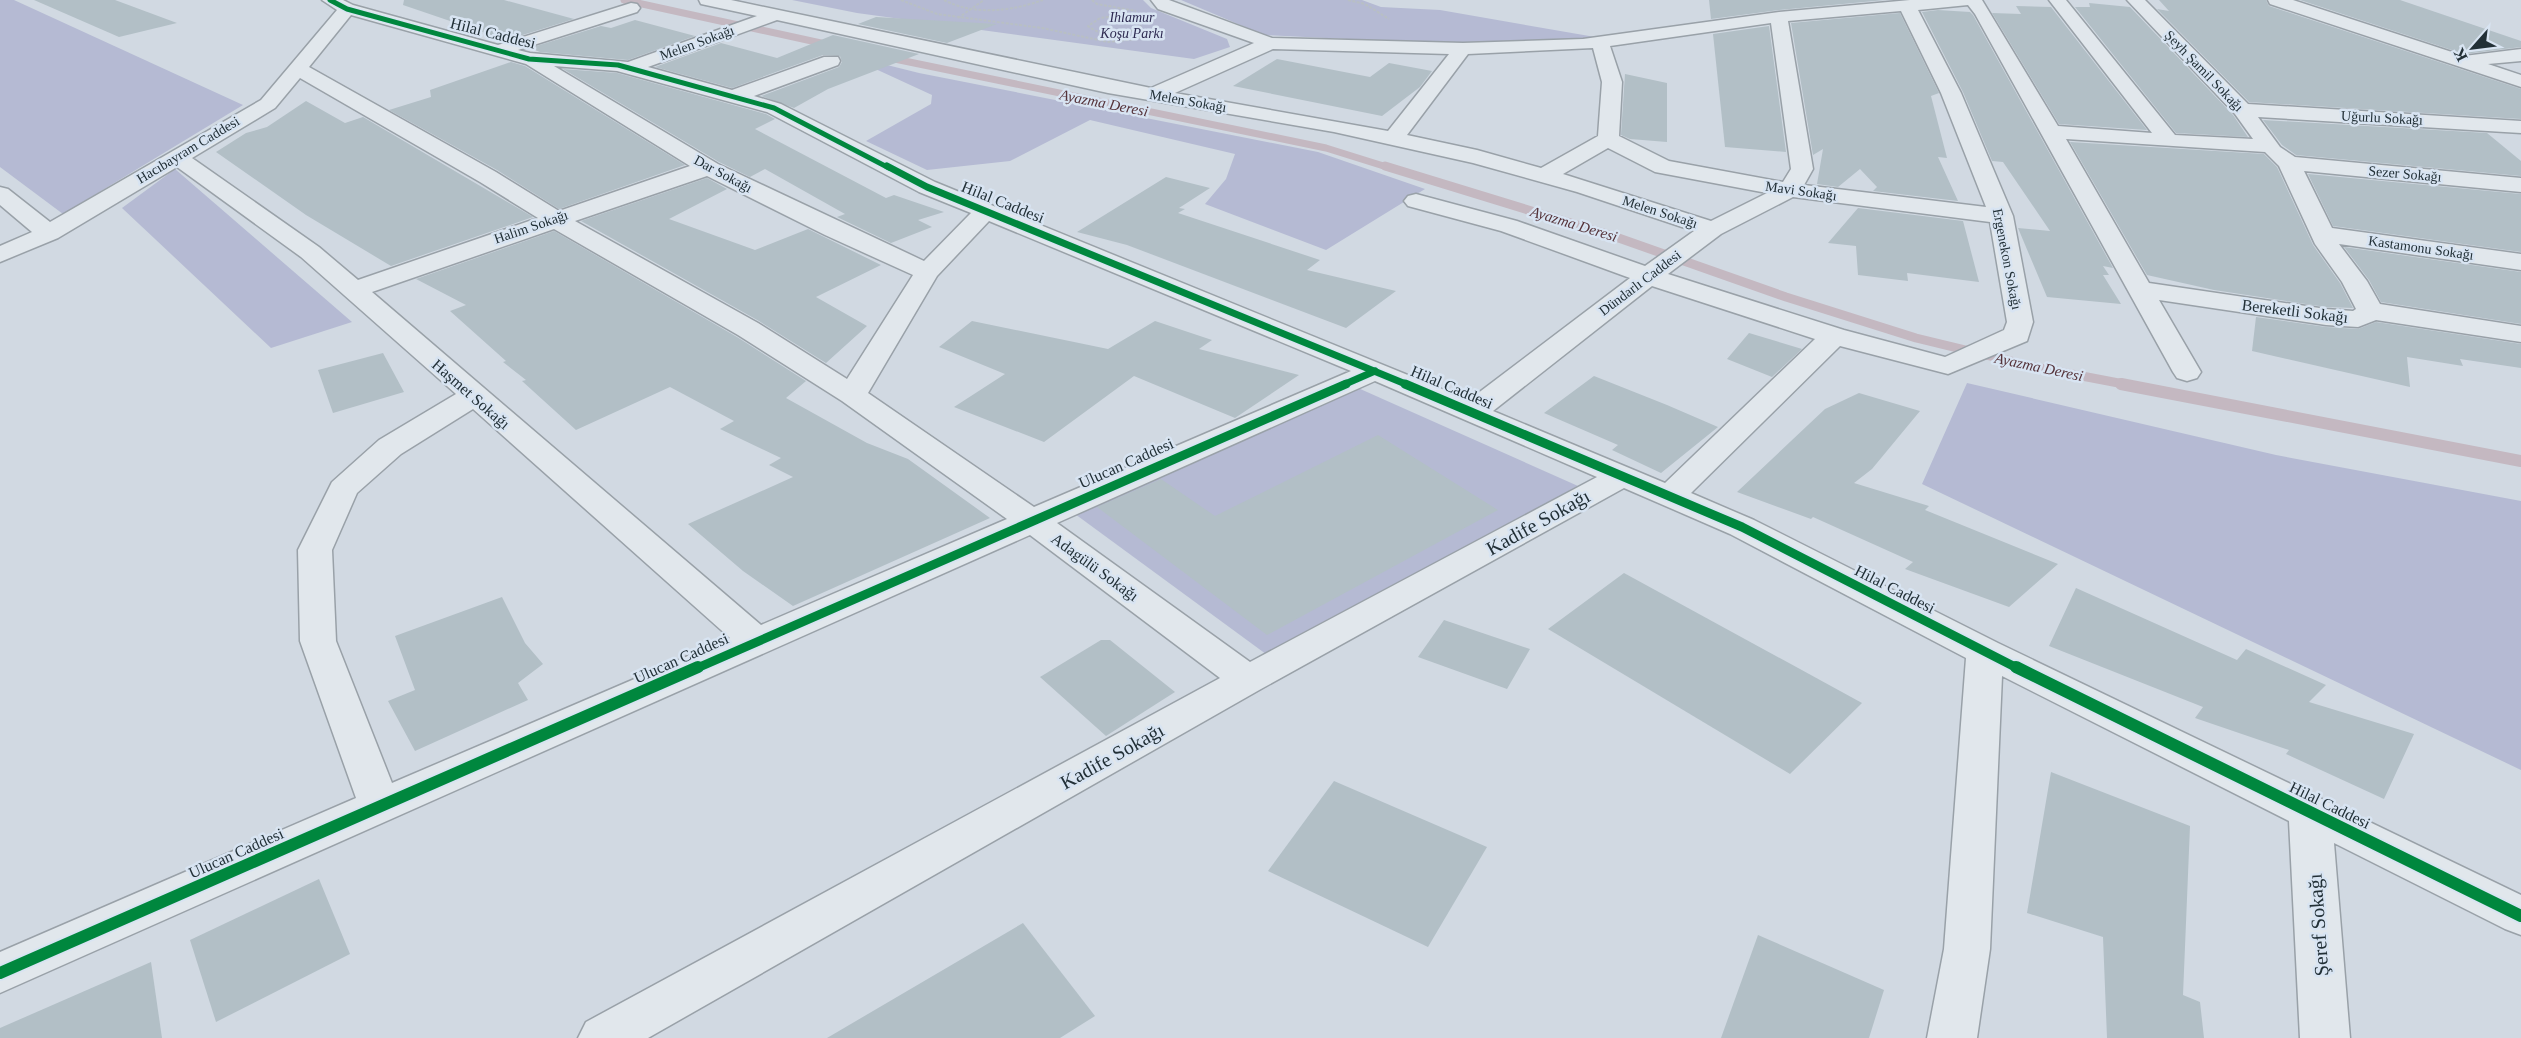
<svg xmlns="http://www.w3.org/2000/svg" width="2521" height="1038" font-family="Georgia,serif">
<rect width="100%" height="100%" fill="#d1d9e2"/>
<g fill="#b5bad3">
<polygon points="0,0 14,0 243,105 63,214 0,167"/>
<polygon points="792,0 1143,0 1151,8 1227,39 1230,47 1194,59 857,13"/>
<polygon points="1181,0 1362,0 1381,7 1440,10 1595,37 1512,44 1448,44 1264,35"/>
<polygon points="843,54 919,73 1318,152 1425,189 1326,250 1205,204 1226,179 1235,154 1090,120 1010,161 927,170 866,141 931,104 932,95"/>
<polygon points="175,169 352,322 271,348 122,208"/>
<polygon points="1967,383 2276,455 2521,501 2521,770 1922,484"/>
<polygon points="1349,384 1578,486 1270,657 1075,514"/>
</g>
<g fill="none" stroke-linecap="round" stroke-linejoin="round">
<g stroke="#c4b8c1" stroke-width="7">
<polyline points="624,0 830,45"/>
<polyline points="885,57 1326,148 1390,168"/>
</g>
<polyline stroke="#c4b8c1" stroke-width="9" points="1385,166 1613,236 1786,297 1916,338 2040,368 2129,385"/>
<polyline stroke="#c4b8c1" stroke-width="12" points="2121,384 2521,461"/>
</g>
<g fill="#b2bfc6">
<polygon points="34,0 115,0 177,23 119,37"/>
<polygon points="404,0 504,0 574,19 506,40 403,5"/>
<polygon points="1709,0 1885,0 1779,10 1711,19"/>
<polygon points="2159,0 2266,0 2269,6 2521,89 2521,119 2249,102 2157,9 2169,11"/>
<polygon points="2300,0 2400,0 2521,41 2521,47 2464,54"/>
<polygon points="2089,3 2130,7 2233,115 2248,137 2176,133 2075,7 2090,7"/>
<polygon points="2016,6 2051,7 2147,130 2059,124 1992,13 2021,14"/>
<polygon points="1938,10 1970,12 1973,15 2113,268 2103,266 2109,275 2103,275 2121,304 2047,297 2018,228 2050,231 2003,162 1992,161 1963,92 1922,12"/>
<polygon points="1900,13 1939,93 1931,96 1947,158 1938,157 1958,201 1873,191 1877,187 1860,169 1838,187 1817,184 1823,149 1813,155 1791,23"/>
<polygon points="876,17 997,24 947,43 858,24"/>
<polygon points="635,20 695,36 628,60 540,52 530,48 601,26 611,28"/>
<polygon points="1769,26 1786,152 1725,147 1713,34"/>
<polygon points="833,35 919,54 828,89 794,108 761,96 839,67 842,62 840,56 823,55 732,88 655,67 721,43 777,58"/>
<polygon points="1277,59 1370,77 1389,63 1432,71 1420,87 1382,116 1233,86"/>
<polygon points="511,62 525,66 685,165 559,209 497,170 389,110 431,97 430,90"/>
<polygon points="563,69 617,73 766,114 775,119 755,129 886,198 894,195 944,212 918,220 932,227 891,243 837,217 845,214 765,169 750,177 719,162"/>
<polygon points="1625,74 1667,83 1667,142 1630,139 1621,135"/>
<polygon points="306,101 345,123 363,117 533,217 391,266 306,215 216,152 246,133 267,127"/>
<polygon points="2263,120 2487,133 2521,161 2521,176 2296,155 2282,145"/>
<polygon points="2070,142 2264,154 2277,167 2313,245 2340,283 2353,308 2326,307 2214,290 2147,275"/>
<polygon points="2308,174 2521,194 2521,252 2333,226"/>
<polygon points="1166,177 1210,188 1179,208 1185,209 1178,213 1320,260 1307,270 1396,291 1346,328 1127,245 1077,232"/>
<polygon points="707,178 727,189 669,219 755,250 808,229 881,265 816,297 867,326 826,363 759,321 581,221"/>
<polygon points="1858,208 1963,221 1979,282 1907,273 1908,281 1858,275 1856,246 1828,243"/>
<polygon points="554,231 737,337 806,381 786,398 867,443 908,459 990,518 793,606 743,571 688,524 793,477 769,465 781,458 720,429 734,421 670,387 576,430 522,381 526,380 503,362 506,361 450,311 466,305 416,279"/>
<polygon points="2344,247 2521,272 2521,324 2381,302 2369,280"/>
<polygon points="2256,317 2326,327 2358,329 2376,322 2521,344 2521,368 2460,359 2463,366 2407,357 2410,387 2252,351"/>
<polygon points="972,321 1108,349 1155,321 1212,340 1199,349 1299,375 1235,418 1134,376 1044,442 954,407 1005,374 939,347"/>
<polygon points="1749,333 1802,349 1772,377 1727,359"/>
<polygon points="383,353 404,392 333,413 318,370"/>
<polygon points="1594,376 1667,405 1718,427 1661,473 1612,450 1618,445 1544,413"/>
<polygon points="1859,393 1920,411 1872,469 1854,483 1929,506 1925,510 2058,564 2009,607 1905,569 1913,562 1813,517 1811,519 1737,492 1825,409"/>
<polygon points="1378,435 1498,510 1267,635 1097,507 1161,479 1215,516"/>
<polygon points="1624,573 1862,703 1790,774 1548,629"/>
<polygon points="2076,588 2237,660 2246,649 2326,685 2309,702 2414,734 2384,799 2286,754 2289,750 2195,718 2203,707 2049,646"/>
<polygon points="502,597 525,643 543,664 518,683 528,700 415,751 388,701 415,690 395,636"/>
<polygon points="1444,620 1530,649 1507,689 1418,657"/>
<polygon points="1101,640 1110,640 1175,692 1106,736 1040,677"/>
<polygon points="2051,772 2190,826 2183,995 2200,1002 2204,1038 2107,1038 2103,937 2027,913"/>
<polygon points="1334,781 1487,847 1428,947 1268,871"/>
<polygon points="319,879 350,954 216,1022 190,940"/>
<polygon points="1023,923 1095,1016 1060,1038 827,1038"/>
<polygon points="1758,935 1884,990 1869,1038 1721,1038"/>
<polygon points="151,962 162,1038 0,1038 0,1028"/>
</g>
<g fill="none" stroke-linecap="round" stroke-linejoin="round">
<defs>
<g id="minor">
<path d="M322,0H343L353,5L498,45L631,3L637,4L640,8L637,12L518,50L530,53L628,62L757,16L701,4L699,0H731L1151,88L1254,43L1158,9L1151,0H1169L1272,38L1463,43L1583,39L1779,12L1910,0H1982L2058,126L2152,133L2049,0H2066L2175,135L2253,139L2235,114L2127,0H2145L2248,104L2521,121V133L2258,117L2280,147L2295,157L2521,178V192L2304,171L2332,228L2521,254V270L2339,244L2367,281L2380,304L2521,326V342L2376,320L2358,327L2326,325L2159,300L2201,372L2197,378L2187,381L2177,378L2173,372L1975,14L1968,5L1918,10L1961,93L2013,216L2033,322L2027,341L1948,374L1840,346L1691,493L1754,520L1998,643L2521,895V935L2505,929L2334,843L2350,1038H2300L2289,821L2002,676L1990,949L1977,1038H1927L1944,949L1966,658L1730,534L1624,488L1261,689L648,1038H578L586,1022L1220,678L1030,535L0,993V952L356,798L300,641L298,550L332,482L379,440L456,394L301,257L177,167L58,238L0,262V246L32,232L0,205V187L8,189L50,222L261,100L337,10ZM1901,11L1941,93L1986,207L1804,185L1813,169L1788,21ZM351,15L526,64L690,166L559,211L496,172L309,67ZM777,20L1108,93L1334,132L1473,163L1577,192L1694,231L1645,266L1517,221L1416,194L1408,196L1404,201L1408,206L1501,231L1630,278L1469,400L935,182L781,104L754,96L838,65L840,61L838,57H824L732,90L648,67ZM1771,23L1791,169L1783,182L1669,161L1619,136L1622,82L1610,46ZM1593,48L1602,82L1598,136L1541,168L1477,150L1407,135L1468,54ZM1273,49L1449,54L1388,131L1175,93ZM554,66L617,71L767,112L919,192L971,213L924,261L718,164ZM300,78L480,182L538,218L358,280L319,247L192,158L275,108ZM2066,139L2265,152L2279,166L2315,244L2342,282L2356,309L2353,311L2326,309L2149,283ZM1608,148L1655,172L1767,193L1711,221L1563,174ZM707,176L825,235L913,275L847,379L758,323L575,221ZM1793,197L1990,222L2007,322L2004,330L1945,357L1844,330L1668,274L1721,234ZM989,221L1351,371L1034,507L868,393L937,276ZM554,229L738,335L842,401L1007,519L761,625L372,292ZM1652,286L1815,339L1665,483L1493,411ZM1375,381L1597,477L1250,662L1057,523ZM473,409L730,638L392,783L336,641L332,550L357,493L401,454Z"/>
<polygon points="2268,0 2293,0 2464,56 2521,49 2521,61 2488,64 2521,75 2521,87 2270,4"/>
</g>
</defs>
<use href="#minor" stroke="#99a1a8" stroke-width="3"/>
<g stroke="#b8bfc4" stroke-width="2" stroke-dasharray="3 1.5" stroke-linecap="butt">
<polyline points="901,0 937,14 1042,28 1108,42 1136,39 1158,31"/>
<path d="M944,0C974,16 1012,11 1043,0"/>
<polyline points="1092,0 1097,4 1136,11"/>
<polyline points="1348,0 1365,4 1389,19"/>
<path d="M1118,16L1138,20L1141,26C1125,35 1103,38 1088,26L1100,18Z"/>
<polyline points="958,18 984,0"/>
<polyline points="1135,30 1151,33"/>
</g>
<use href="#minor" fill="#e1e7ec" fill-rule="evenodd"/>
<defs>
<polyline id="cycleway-far3" points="330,0 347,9 529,59 618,65 774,108 889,168"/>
<g id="cycleway-far2">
<polyline points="887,166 927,187 1408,385"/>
<polyline points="1343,385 1375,371"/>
</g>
<g id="cycleway-far1">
<polyline points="1405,384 1742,527 2019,669"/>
<polyline points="695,669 1346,384"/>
</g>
<g id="cycleway">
<polyline points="2016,667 2521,916"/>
<polyline points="0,973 698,667"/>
</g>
</defs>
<use href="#cycleway-far3" stroke="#d8e4f2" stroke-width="8"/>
<use href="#cycleway-far2" stroke="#d8e4f2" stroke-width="10"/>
<use href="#cycleway-far1" stroke="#d8e4f2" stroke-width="13"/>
<use href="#cycleway" stroke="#d8e4f2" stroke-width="16"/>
<use href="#cycleway-far3" stroke="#00873e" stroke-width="5"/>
<use href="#cycleway-far2" stroke="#00873e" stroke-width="7"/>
<use href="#cycleway-far1" stroke="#00873e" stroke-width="9"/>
<use href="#cycleway" stroke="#00873e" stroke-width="12"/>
</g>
<g text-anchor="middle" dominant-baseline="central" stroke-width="5" stroke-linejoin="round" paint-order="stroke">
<g font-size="14" font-style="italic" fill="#2e2a51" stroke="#d8e4f2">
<text x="1132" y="17">Ihlamur<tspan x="1132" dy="16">Koşu Parkı</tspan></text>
</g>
<g font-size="14" fill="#223037" stroke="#d8e4f2">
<text transform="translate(697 43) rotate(-20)">Melen Sokağı</text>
<text transform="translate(2204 71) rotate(46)">Şeyh Şamil Sokağı</text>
<text transform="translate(1188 101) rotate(10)">Melen Sokağı</text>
<text transform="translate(2382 118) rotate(3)">Uğurlu Sokağı</text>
<text transform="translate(188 150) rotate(-31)">Hacıbayram Caddesi</text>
<text transform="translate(723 174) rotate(28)">Dar Sokağı</text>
<text transform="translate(2405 174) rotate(5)">Sezer Sokağı</text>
<text transform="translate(1801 191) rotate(8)">Mavi Sokağı</text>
<text transform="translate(1660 212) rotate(18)">Melen Sokağı</text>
<text transform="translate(531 227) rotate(-19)">Halim Sokağı</text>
<text transform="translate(2421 248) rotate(8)">Kastamonu Sokağı</text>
<text transform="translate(2007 259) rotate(79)">Ergenekon Sokağı</text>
<text transform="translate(1640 283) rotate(-37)">Dündarlı Caddesi</text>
</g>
<g font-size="15" font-style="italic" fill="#55333a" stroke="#d8e4f2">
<text transform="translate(1104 103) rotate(11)">Ayazma Deresi</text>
<text transform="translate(1574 224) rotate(17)">Ayazma Deresi</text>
<text transform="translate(2039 367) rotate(12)">Ayazma Deresi</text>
</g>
<g font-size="16" fill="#223037" stroke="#d8e4f2">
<text transform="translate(493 33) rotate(14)">Hilal Caddesi</text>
<text transform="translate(1003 202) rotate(22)">Hilal Caddesi</text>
<text transform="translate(2295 311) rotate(7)">Bereketli Sokağı</text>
<text transform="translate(1452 387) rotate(23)">Hilal Caddesi</text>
<text transform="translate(471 394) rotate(41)">Haşmet Sokağı</text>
<text transform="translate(1126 463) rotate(-24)">Ulucan Caddesi</text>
<text transform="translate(1095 567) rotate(36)">Adagülü Sokağı</text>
<text transform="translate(1895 589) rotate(27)">Hilal Caddesi</text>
<text transform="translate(681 658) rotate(-24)">Ulucan Caddesi</text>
<text transform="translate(2330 805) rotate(26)">Hilal Caddesi</text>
<text transform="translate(236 853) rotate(-24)">Ulucan Caddesi</text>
</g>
<g font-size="20" fill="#223037" stroke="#d8e4f2">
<text transform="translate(1538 522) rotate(-29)">Kadife Sokağı</text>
<text transform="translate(1112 756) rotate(-29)">Kadife Sokağı</text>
<text transform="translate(2318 925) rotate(-94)">Şeref Sokağı</text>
</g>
</g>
<g transform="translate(2473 48) rotate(242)" stroke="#d8e4f2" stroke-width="4.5" paint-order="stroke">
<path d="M0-4.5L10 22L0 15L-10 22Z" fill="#223037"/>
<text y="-9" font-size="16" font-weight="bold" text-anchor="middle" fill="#223037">K</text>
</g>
</svg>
